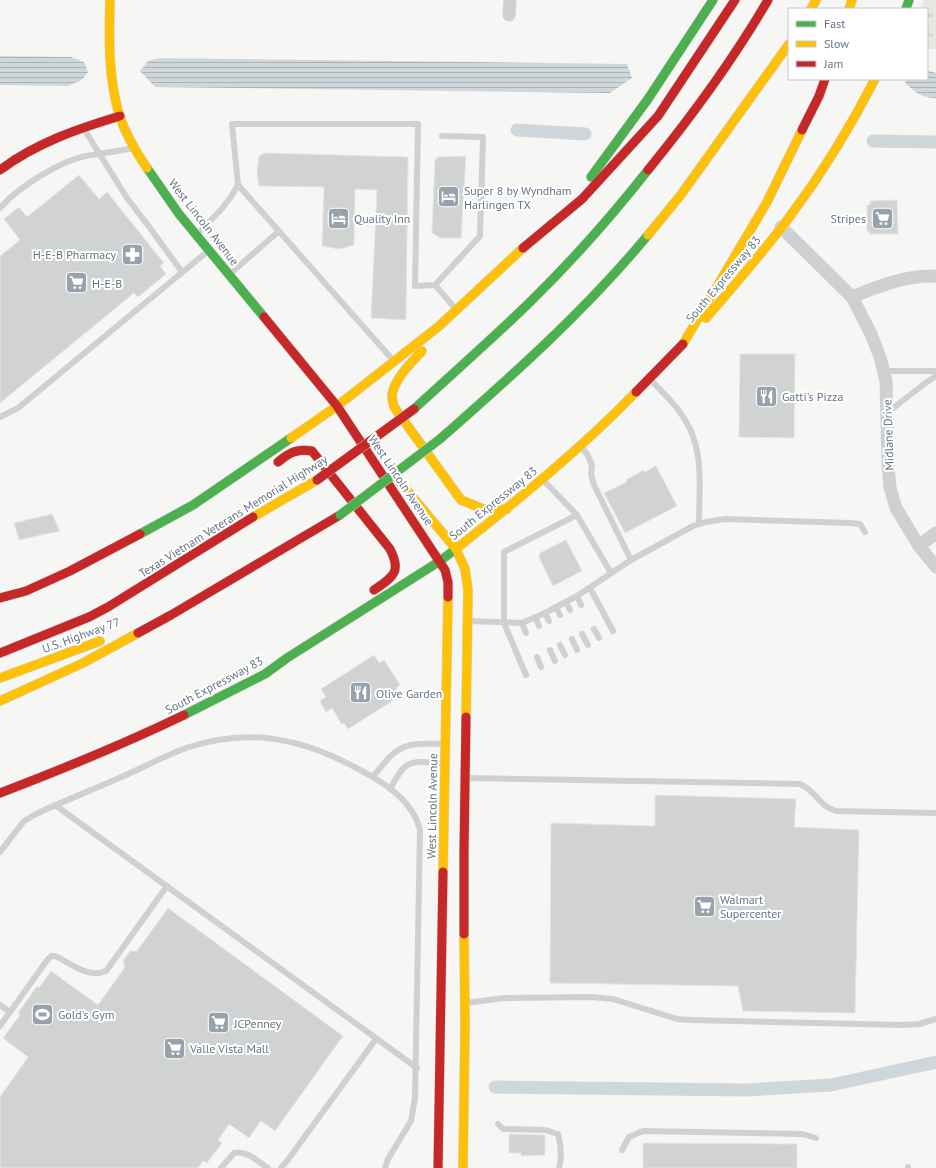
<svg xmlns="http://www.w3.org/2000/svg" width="936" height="1168" font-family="'PT Sans',sans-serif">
<defs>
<pattern id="park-tufts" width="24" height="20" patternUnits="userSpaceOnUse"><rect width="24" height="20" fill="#e5e9e2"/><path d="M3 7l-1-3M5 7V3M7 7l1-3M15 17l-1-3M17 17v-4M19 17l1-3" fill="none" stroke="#bdc1bd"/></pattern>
<pattern id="water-rules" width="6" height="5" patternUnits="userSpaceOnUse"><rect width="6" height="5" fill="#d0d7da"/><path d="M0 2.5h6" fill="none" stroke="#acb3b6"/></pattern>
</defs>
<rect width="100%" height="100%" fill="#f6f6f4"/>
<polygon fill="url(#park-tufts)" points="924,0 936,0 936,49 927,49 927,9 921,9"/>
<g fill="url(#water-rules)">
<polygon points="0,56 71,57 84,62 88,72 82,80 68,86 0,85"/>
<polygon points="159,58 627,64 632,78 610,93 155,87 140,71 148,61"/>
<path d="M927,70L936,73V98C922,98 915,92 905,83L907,79H927Z"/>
</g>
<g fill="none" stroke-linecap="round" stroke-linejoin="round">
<g stroke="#d0d7da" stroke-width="13">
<polyline points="517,130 585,134"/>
<polyline points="873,141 936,142"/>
<polyline points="495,1087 747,1090 831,1085 936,1062"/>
</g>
</g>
<g fill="#d1d2d2" stroke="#e5e5e4">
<polygon points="265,153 408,157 406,320 371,318 377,190 355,189 354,245 339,249 322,246 324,187 259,186 257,173 259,156"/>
<polygon points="466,156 461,238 440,238 432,233 435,160 438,157"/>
<polygon points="79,175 99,199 107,192 164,263 160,266 166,274 138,297 134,293 0,403 0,256 20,240 4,219 19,207 27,217"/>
<polygon points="897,200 898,234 870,234 870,231 867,232 867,205 870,205 870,201"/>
<polygon points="740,354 795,354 794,438 739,437"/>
<polygon points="656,466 677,506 625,533 604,493 627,482 626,480 644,470 645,472"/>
<polygon points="52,514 60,531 19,540 14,523"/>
<polygon points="566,540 582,571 553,586 539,557 540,553"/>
<polygon points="374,655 379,663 384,660 400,685 396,688 400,696 348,729 344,723 342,725 332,708 326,712 320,701 326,697 321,689"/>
<polygon points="655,795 796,799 794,827 859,830 855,1013 743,1011 738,986 550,983 551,823 655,826"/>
<polygon points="168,908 343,1036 275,1131 261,1121 249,1138 229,1124 218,1140 222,1143 207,1163 203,1161 198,1168 0,1168 0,1097 28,1057 3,1038 20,1015 18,1013 37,986 39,988 51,971 98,1005 125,967 123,961 130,951 137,951"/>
<polygon points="509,1134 545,1135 545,1155 521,1156 521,1153 509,1153"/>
<polygon points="643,1143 797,1144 797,1168 643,1168"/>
</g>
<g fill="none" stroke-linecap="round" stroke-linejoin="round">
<defs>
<g id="fast">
<polyline points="906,9 909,0"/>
<polyline points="147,168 179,214 264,317"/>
<polyline points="591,177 648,99 713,0"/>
<path d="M414,409C452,374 491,340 528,304C571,262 611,217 648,170"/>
<path d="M440,439C514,374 585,311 648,235"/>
<polyline points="140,534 193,505 291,438"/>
<polyline points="184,715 265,674 287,658 440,561 457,548"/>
</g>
<g id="slow">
<path d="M110,0C109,38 108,80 120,117C126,135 136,152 147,168"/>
<polyline points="811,9 816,0"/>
<polyline points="849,9 852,0"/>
<polyline points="648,235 680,196 789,44"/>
<path d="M706,318C734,286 762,253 788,219C821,175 850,128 875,79"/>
<polyline points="683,344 767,202 802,130"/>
<path d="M422,351C411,363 396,377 392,394C392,398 393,403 394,407L461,500L483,509H507"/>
<polyline points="291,438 337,406 438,327 523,248"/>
<polyline points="395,476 456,549 465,569 468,590 466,717"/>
<polyline points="253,517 317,480"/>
<path d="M457,548C519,499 581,449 636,392"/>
<polyline points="0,678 100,641"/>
<polyline points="0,701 83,663 138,633"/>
<polyline points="443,872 448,597"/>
<polyline points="463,1168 465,1025 464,934"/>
</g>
<g id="jam">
<polyline points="802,130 819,96 825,79"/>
<path d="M0,170C36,143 77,129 120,116"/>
<path d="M648,170C692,116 733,60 768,0"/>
<polyline points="523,248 582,199 658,116 735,0"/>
<polyline points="264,317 337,406 445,570 448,582 448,597"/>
<polyline points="636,392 683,344"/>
<path d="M278,462C289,453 297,448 312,451L390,549C402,572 393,577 374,590"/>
<polyline points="0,598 26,591 70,571 140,534"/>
<polyline points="138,633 171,615 340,515"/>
<polyline points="0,653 89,617 108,607 253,517"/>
<path d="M0,793C63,769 124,744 184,715"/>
<polyline points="464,934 464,852 466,717"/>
<polyline points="438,1168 443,872"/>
</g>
</defs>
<use href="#fast" stroke="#d1d3d4" stroke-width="10"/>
<use href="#slow" stroke="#d1d3d4" stroke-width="10"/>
<use href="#jam" stroke="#d1d3d4" stroke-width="10"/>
<g stroke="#cfd1d1" stroke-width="6">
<polyline points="84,129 127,198 147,224 182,272"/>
<polyline points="442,136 483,137 480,236 435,285 454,307"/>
<polyline points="238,185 232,124 418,124 415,286 435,285"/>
<path d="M0,208C17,188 60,161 86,156C101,153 116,152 132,148"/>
<path d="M197,234C214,217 227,206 238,185L392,359"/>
<polyline points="230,274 279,231"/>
<polyline points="884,371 936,371"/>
<path d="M652,381C661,391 671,400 679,411C706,445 699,485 699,524"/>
<polyline points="887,413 924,384 936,376"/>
<polyline points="0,417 18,408 208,251"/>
<polyline points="582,448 587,454 592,465 591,475 594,485 631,560"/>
<polyline points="545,482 577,515 611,573"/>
<polyline points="590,588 613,631"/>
<polyline points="577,596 581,605"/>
<polyline points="566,602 570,610"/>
<polyline points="556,607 560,615"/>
<polyline points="545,613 549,621"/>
<polyline points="535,617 539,626"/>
<polyline points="469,621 522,623 545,613 577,596 631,560 693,526 706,522 725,519 850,523 860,524 865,532"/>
<polyline points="522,623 526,633"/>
<polyline points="594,629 599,638"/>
<polyline points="582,634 588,645"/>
<polyline points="572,639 577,650"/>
<polyline points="560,645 565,655"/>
<polyline points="550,650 555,661"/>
<polyline points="537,657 541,667"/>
<polyline points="526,675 504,623 504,552 577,515"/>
<path d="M373,777C398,744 403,743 444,744"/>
<path d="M467,778L800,784C817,791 817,805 836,811L936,813"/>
<path d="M390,789C395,781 399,771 406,766C415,759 433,763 444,763"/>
<polyline points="55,805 417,1068"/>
<path d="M0,852L24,821L36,814C66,800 97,788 128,774C146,766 167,755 186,748C249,727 303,738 360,770C385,783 413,801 420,830L415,1098L411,1121L388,1159L385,1168"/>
<polyline points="466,1003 504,998 591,997 613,999 677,1019 692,1020 902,1025 919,1024 936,1019"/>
<polyline points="0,1005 10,1012"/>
<path d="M0,1026L48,959L52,956H55C71,963 88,979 106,971L167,886"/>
<path d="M498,1124L503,1129L545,1130L558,1134C561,1145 562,1157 559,1168"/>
<polyline points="622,1150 629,1137 643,1131 803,1134 816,1138"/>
<polyline points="908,1167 908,1168"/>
<path d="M221,1168L234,1153C247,1150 257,1161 268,1168"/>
<polyline points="281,1168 287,1161 376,1039"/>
</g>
<g stroke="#cfd1d1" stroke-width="13">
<polyline points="509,15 510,0"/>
<polyline points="781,227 852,297 871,334 880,357 886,381 888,463 890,488 896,508 919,546 936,567"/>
<path d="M852,297C879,286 906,275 936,276"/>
<polyline points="919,546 936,533"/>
</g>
<use href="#fast" stroke="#4caf50" stroke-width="9"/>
<use href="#slow" stroke="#ffc107" stroke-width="9"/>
<use href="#jam" stroke="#c62828" stroke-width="9"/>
<defs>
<polyline id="fast-bridge" points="340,515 440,439"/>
<polyline id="jam-bridge" points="317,480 414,409"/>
</defs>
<use href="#fast-bridge" stroke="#d3d4d4" stroke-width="10" stroke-linecap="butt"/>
<use href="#jam-bridge" stroke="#d3d4d4" stroke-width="10" stroke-linecap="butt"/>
<use href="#fast-bridge" stroke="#4caf50" stroke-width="9"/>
<use href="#jam-bridge" stroke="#c62828" stroke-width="9"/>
</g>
<defs>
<symbol id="hotel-square" viewBox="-11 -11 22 22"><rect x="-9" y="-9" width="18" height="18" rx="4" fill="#97a2ac" stroke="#fff"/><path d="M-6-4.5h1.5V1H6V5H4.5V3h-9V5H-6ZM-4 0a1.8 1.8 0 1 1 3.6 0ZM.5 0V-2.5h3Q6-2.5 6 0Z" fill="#fff"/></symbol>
<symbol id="supermarket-square" viewBox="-11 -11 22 22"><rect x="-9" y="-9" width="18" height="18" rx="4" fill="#97a2ac" stroke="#fff"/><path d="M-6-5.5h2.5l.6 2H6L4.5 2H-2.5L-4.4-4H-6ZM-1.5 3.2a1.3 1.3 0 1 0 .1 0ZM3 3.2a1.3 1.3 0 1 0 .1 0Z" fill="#fff"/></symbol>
<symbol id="pharmacy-square" viewBox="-11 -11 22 22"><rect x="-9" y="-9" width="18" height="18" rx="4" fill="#97a2ac" stroke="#fff"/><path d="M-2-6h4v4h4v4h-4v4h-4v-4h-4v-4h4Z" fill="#fff"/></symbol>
<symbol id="restaurant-square" viewBox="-11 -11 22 22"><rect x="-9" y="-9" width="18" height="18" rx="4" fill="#97a2ac" stroke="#fff"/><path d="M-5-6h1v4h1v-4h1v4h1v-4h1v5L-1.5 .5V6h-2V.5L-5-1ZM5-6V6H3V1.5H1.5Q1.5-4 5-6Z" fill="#fff"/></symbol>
<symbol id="stadium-square" viewBox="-11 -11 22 22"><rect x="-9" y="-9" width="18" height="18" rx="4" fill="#97a2ac" stroke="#fff"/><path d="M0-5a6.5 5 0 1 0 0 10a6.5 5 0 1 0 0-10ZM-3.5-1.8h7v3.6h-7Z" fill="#fff"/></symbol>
</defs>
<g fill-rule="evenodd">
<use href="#hotel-square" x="436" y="184" width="25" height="25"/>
<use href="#hotel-square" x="326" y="206" width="25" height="25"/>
<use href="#supermarket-square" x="870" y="206" width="25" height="25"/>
<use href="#pharmacy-square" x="120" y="242" width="25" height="25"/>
<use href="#supermarket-square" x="64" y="270" width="25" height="25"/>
<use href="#restaurant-square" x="754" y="384" width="25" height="25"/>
<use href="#restaurant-square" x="348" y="680" width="25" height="25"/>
<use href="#supermarket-square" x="692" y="894" width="25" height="25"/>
<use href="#stadium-square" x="30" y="1002" width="25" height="25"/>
<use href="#supermarket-square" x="206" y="1010" width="25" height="25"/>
<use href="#supermarket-square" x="162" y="1036" width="25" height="25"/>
</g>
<g text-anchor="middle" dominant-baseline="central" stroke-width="4" stroke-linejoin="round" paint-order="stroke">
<g font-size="12" fill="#647586" stroke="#fff" text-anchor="start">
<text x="464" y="190">Super 8 by Wyndham<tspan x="464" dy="14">Harlingen TX</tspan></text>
<text x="354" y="218">Quality Inn</text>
<text x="866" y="218" text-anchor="end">Stripes</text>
<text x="116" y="254" text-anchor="end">H-E-B Pharmacy</text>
<text x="92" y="283">H-E-B</text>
<text x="782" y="396">Gatti's Pizza</text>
<text x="376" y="693">Olive Garden</text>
<text x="720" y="899">Walmart<tspan x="720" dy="14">Supercenter</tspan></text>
<text x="58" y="1014">Gold's Gym</text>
<text x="234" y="1023">JCPenney</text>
<text x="190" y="1048">Valle Vista Mall</text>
</g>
<g font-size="12" fill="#647586" stroke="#fff">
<text transform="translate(204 222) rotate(52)">West Lincoln Avenue</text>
<text transform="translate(723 279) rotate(-50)">South Expressway 83</text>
<text transform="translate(888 435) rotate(-92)">Midlane Drive</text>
<text transform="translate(401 480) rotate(56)">West Lincoln Avenue</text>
<text transform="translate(493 503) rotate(-39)">South Expressway 83</text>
<text transform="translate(233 516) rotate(-32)">Texas Vietnam Veterans Memorial Highway</text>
<text transform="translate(81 635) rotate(-20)">U.S. Highway 77</text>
<text transform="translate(214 685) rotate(-28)">South Expressway 83</text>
<text transform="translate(432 806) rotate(-89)">West Lincoln Avenue</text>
</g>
</g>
<rect x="788" y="8" width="140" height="72" fill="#ffffff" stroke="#c1c8cf"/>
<rect x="796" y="21" width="20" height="6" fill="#4caf50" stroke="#c1c8cf"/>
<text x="824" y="28" font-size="12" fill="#647586">Fast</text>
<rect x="796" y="41" width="20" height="6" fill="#ffc107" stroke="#c1c8cf"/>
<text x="824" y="48" font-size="12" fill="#647586">Slow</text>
<rect x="796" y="61" width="20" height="6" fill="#c62828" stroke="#c1c8cf"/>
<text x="824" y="68" font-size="12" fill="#647586">Jam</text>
</svg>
